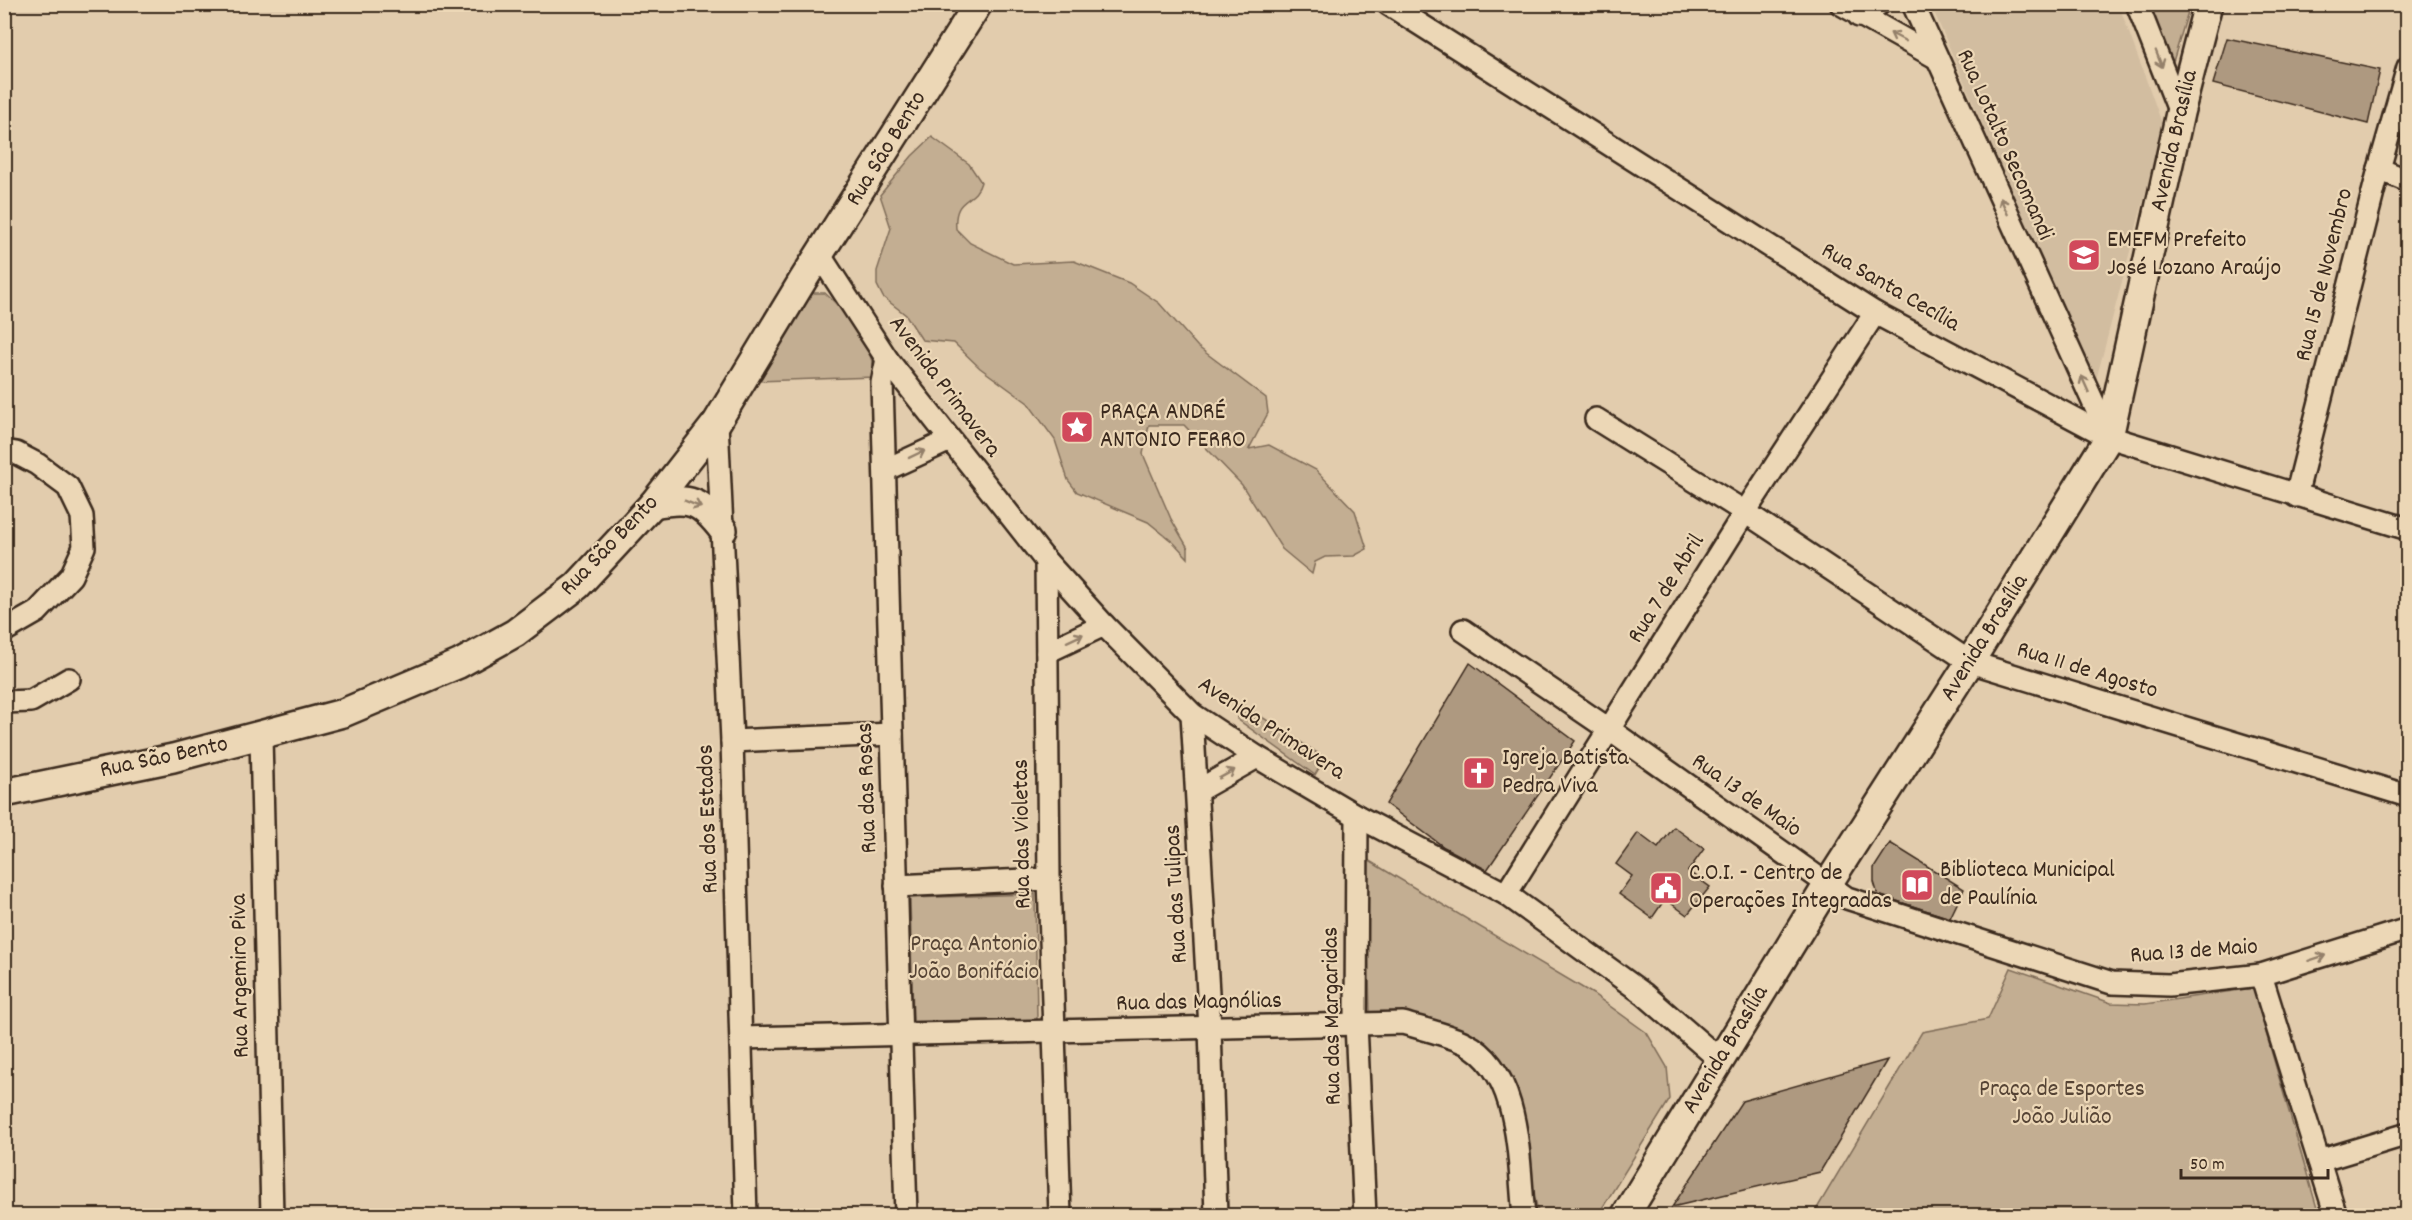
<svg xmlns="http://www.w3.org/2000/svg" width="2412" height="1220" font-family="Dekko,sans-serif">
<rect width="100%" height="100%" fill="#e2ccad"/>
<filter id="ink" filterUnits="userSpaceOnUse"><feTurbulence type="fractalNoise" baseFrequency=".0167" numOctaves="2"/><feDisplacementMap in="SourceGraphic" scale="12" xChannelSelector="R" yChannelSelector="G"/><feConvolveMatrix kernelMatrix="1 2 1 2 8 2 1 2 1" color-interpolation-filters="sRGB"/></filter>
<g filter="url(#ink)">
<polygon fill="#d2bda0" points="1931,5 2119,5 2163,126 2095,384"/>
<g fill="#c3ae92" stroke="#7f6c58" stroke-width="1.5">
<polygon points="2147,5 2190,5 2172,65"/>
<path d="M932,137L969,164L981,182C975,205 953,195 956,229L970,243L1013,264L1074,261L1129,283L1159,303L1198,347L1266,398L1268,413L1249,449L1269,445L1316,470L1355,511L1367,549L1354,556L1325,557L1315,562L1312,574L1282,549L1242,485L1184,425H1149L1143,454L1171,519L1188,548V558L1174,543L1148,522L1077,492L1068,480L1055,440L1028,403L980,368L954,343L922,340L906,315L883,297L877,285V271L891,228L880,195L912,156Z"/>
<path d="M814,293H825C847,313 873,347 875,377L758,381L805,299Z"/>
<polygon points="1245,706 1325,758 1315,775 1237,719"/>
<polygon points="1366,859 1593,994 1647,1033 1667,1067 1670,1099 1598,1215 1539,1215 1532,1187 1522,1103 1487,1044 1442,1024 1370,1013"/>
<polygon points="1035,894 1037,1020 913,1021 910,898"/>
<polygon points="2011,968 2111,1003 2145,1004 2253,988 2319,1215 1813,1215 1922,1032 1988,1019"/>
</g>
<g fill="#ae9980" stroke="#3b2a1e" stroke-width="1.5">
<polygon points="2227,38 2380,70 2368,124 2213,84"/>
<polygon points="1470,663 1575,741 1487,870 1444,847 1386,804"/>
<polygon points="1674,827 1704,849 1688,871 1710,887 1687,915 1665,899 1652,918 1619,894 1632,876 1616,864 1638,833 1658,848"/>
<polygon points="1890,843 1964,889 1950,918 1878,895 1874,882 1874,868"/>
<polygon points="1887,1060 1820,1172 1672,1207 1742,1101"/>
</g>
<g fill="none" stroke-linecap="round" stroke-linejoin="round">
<defs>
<g id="minor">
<polyline points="1388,4 1875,313 2109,437 2408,529"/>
<polyline points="1841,4 1937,58"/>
<polyline points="1913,4 2109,437"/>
<polyline points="2137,4 2180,113"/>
<polyline points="1859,16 1879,4"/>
<polyline points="2379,169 2408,181"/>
<polyline points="819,254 887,359 1046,561 1104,625 1192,714 1257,757 1357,816 1506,894 1644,994 1720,1060"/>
<polyline points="887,359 882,383 906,1216"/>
<polyline points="1596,419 1745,512 1970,662 2408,796"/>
<polyline points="717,422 732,741 746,1216"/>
<polyline points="4,451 16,453 37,464 68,487 82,516 84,547 71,576 37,612 4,631"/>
<polyline points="885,470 950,440"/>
<polyline points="2296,496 2379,169 2408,67"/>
<polyline points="1046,561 1049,879 1060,1216"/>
<polyline points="1463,630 1610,730 1847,898 2112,983 2169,985 2261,975 2408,929"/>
<polyline points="1047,652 1104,625"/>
<polyline points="4,702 31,701 69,679"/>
<polyline points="1192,714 1210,1028 1216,1216"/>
<polyline points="261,736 272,1216"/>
<polyline points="732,741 892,734"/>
<polyline points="1197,791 1257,757"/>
<polyline points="1357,816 1356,1024 1365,1216"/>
<polyline points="896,886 1049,879"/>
<polyline points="1506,894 1745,512 1875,313"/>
<polyline points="2261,975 2336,1216"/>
<path d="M741,1038L1403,1023C1423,1029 1446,1034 1465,1043C1522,1072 1518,1161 1524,1216"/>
<polyline points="2319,1161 2408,1134"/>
</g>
<g id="major">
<path d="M653,504C690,497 700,500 723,530"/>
<polyline points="4,793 173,758 343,713 459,664 515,633 577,586 653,504 717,422 803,280 978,4"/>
<polyline points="1625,1216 1828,884 1970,662 2109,437 2180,113 2208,4"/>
</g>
</defs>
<use href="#minor" stroke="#3b2a1e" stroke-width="26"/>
<use href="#major" stroke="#3b2a1e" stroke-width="32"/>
<use href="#minor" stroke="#ecd7b6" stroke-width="21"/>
<use href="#major" stroke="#ecd7b6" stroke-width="27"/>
</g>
<defs><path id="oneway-shaft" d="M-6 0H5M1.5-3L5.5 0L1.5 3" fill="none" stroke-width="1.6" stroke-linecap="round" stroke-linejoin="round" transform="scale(1.5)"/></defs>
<g stroke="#94806a">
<use href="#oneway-shaft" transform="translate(1898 37) rotate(-152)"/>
<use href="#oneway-shaft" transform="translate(2159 59) rotate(69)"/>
<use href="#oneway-shaft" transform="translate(2004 206) rotate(-114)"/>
<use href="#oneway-shaft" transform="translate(2085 384) rotate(-114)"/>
<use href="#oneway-shaft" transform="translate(917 454) rotate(-26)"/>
<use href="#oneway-shaft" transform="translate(693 504) rotate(22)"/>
<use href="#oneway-shaft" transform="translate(1075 638) rotate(-25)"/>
<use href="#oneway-shaft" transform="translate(1227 774) rotate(-29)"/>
<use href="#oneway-shaft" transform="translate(2317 958) rotate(-18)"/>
</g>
</g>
<defs>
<symbol id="school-square" viewBox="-11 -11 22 22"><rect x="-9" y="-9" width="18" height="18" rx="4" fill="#d1495b" stroke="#ecd7b6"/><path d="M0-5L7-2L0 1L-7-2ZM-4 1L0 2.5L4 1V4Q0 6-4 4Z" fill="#fff"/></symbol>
<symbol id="sight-square" viewBox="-11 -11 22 22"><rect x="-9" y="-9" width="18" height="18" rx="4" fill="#d1495b" stroke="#ecd7b6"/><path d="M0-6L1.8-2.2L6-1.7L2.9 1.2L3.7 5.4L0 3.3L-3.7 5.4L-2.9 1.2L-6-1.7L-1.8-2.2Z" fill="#fff"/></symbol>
<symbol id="church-square" viewBox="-11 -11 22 22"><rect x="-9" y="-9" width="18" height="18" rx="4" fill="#d1495b" stroke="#ecd7b6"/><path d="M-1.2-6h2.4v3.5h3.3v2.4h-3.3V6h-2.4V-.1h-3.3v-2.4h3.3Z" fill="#fff"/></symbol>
<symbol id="library-square" viewBox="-11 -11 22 22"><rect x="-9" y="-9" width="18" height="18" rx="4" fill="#d1495b" stroke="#ecd7b6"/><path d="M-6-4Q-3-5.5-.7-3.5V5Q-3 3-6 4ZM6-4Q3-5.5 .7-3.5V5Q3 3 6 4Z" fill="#fff"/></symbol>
<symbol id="civic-square" viewBox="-11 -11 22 22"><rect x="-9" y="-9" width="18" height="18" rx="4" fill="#d1495b" stroke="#ecd7b6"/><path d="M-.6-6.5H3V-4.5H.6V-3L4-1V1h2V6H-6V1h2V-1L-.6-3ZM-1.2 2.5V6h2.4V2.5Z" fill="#fff"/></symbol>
</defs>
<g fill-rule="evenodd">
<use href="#school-square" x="2065" y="236" width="38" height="38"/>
<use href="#sight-square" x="1058" y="408" width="38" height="38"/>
<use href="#church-square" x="1460" y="754" width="38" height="38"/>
<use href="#library-square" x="1898" y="866" width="38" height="38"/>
<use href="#civic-square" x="1647" y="869" width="38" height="38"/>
</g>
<g text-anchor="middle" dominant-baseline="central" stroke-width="4.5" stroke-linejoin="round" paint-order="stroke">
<g font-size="24" fill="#3b2a1e" stroke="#ecd7b6">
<text transform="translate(2175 141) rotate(-77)">Avenida Brasília</text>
<text transform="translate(2004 145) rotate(66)">Rua Lotalto Secomandi</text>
<text transform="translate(887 149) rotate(-58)">Rua São Bento</text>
<text transform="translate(2325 275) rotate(-76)">Rua 15 de Novembro</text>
<text transform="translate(1890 288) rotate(30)">Rua Santa Cecília</text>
<text transform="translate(944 387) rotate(53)">Avenida Primavera</text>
<text transform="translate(610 546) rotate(-46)">Rua São Bento</text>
<text transform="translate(1667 589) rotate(-58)">Rua 7 de Abril</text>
<text transform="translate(1985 638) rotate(-58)">Avenida Brasília</text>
<text transform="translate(2087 671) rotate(17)">Rua 11 de Agosto</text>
<text transform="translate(1271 729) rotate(33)">Avenida Primavera</text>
<text transform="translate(164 758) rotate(-12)">Rua São Bento</text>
<text transform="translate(868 788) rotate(-92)">Rua das Rosas</text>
<text transform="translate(1746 796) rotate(35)">Rua 13 de Maio</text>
<text transform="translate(709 819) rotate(-92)">Rua dos Estados</text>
<text transform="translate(1023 834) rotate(-91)">Rua das Violetas</text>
<text transform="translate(1177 894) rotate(-93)">Rua das Tulipas</text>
<text transform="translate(2194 952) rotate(-4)">Rua 13 de Maio</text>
<text transform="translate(241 976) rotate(-91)">Rua Argemiro Piva</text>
<text transform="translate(1199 1003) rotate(-1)">Rua das Magnólias</text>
<text transform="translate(1333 1016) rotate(-91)">Rua das Margaridas</text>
<text transform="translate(1726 1050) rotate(-59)">Avenida Brasília</text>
</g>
<g font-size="24" fill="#3b2a1e" stroke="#ecd7b6" text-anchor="start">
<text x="2107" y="241">EMEFM Prefeito<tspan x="2107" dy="28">José Lozano Araújo</tspan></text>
<text x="1100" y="413">PRAÇA ANDRÉ<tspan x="1100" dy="28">ANTONIO FERRO</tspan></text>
<text x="1502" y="759">Igreja Batista<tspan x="1502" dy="28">Pedra Viva</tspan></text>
<text x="1940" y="871">Biblioteca Municipal<tspan x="1940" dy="28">de Paulínia</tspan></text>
<text x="1689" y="874">C.O.I. - Centro de<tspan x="1689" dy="28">Operações Integradas</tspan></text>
</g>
<g font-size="24" fill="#564435" stroke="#ecd7b6">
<text x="974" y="945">Praça Antonio<tspan x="974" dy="28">João Bonifácio</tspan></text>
<text x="2062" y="1090">Praça de Esportes<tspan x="2062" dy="28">João Julião</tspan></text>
</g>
</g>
<rect width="2412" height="1220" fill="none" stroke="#ecd7b6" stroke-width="24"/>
<rect x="12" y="12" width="2388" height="1196" fill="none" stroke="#3b2a1e" stroke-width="2" filter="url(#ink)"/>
<path d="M2181 1169v9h147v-9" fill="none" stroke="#3b2a1e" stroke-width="3"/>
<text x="2190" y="1169" font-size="18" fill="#3b2a1e" stroke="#ecd7b6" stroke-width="4.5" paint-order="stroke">50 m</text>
</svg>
